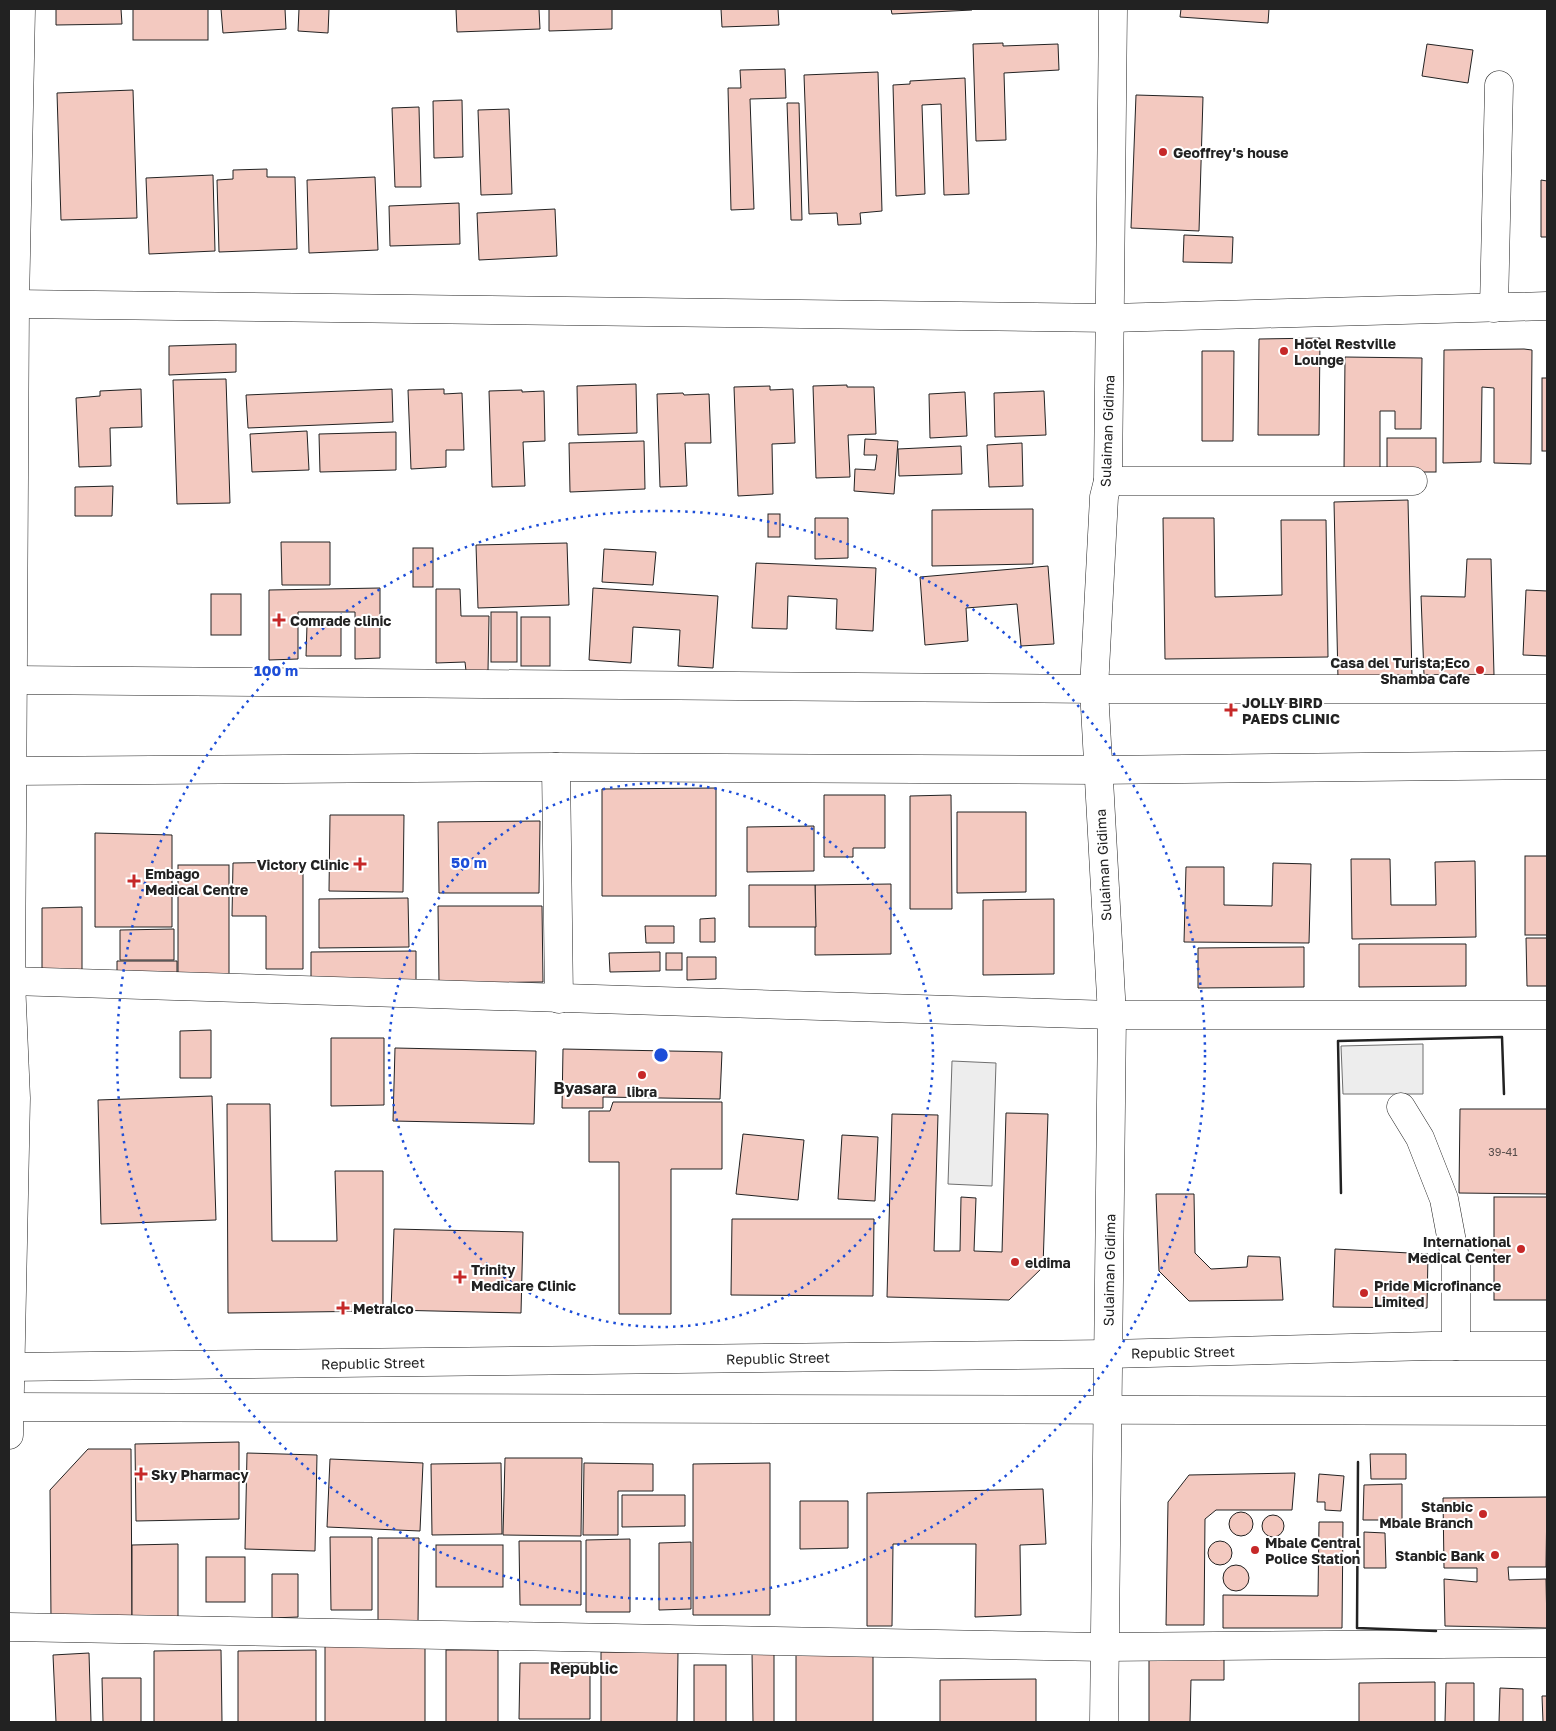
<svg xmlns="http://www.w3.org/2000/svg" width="1556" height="1731" font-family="'Golos Text',sans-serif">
<rect width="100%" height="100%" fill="#fff"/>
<g fill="#ededed" stroke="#6f6f6f">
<polygon points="1423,1044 1423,1094 1343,1094 1341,1046"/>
<polygon points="952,1061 996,1063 992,1186 948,1184"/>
</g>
<g fill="#f3c9c0" stroke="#222">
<polygon points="56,9 121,9 122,24 56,25"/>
<rect x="133" y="9" width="75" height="31"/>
<polygon points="221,9 285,9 286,29 223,33"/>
<polygon points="299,9 329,9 328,33 298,31"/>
<polygon points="456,9 539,9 540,29 457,32"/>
<polygon points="549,9 612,9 612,29 549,31"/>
<polygon points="721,9 778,9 779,25 722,27"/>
<polygon points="891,9 972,9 972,10 892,14"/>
<polygon points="1181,9 1269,9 1268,23 1180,17"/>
<polygon points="1003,43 1003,46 1058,44 1059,70 1004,73 1006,140 976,141 973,44"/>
<polygon points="1427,44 1473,50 1468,83 1422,76"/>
<polygon points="785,69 786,98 750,99 754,209 731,210 728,88 741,88 740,70"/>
<polygon points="878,72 882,211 860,213 861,224 838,225 837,213 809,214 804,75"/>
<polygon points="965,78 969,194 944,195 941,104 922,105 925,194 896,196 893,85 910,84 910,81"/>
<polygon points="133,90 137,218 61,220 57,93"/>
<polygon points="1136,95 1203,97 1199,231 1131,228"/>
<polygon points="462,100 463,157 434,158 433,101"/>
<polygon points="787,103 799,103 802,220 791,220"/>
<polygon points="419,107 421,187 395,187 392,108"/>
<polygon points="509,109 512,194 481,195 478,110"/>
<polygon points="267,169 267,177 295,177 297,249 219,252 217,180 233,179 233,170"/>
<polygon points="213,175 215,251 149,254 146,178"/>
<polygon points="375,177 378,250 309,253 307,180"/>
<polygon points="1541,180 1547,181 1547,237 1541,237"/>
<polygon points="459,203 460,244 390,246 389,206"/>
<polygon points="555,209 557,256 479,260 477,213"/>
<polygon points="1184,235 1233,237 1232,263 1183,262"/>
<polygon points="1320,338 1319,435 1258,435 1259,339"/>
<polygon points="236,344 236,372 169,375 169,346"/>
<polygon points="1524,349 1532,350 1531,464 1494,463 1494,388 1482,387 1481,462 1443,463 1444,350"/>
<polygon points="1202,351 1234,351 1233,441 1202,441"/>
<polygon points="1345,357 1422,358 1421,429 1395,429 1395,411 1380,411 1380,470 1344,470"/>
<rect x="1542" y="378" width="5" height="73"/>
<polygon points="226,379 230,503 177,504 173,380"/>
<polygon points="636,384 637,433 578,435 577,386"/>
<polygon points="847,385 847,387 874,387 876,434 848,435 850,477 816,478 813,386"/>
<polygon points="770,386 770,390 793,389 795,443 772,444 773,494 738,496 734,387"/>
<polygon points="141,389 142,427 110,428 111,466 79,467 76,398 100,396 100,391"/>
<polygon points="392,389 393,422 248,428 246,395"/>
<polygon points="444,389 444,394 462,393 464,450 446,450 446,467 411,469 408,390"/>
<polygon points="522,390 522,392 544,391 545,441 523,442 525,486 492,487 489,391"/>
<polygon points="1044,391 1046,435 995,437 994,393"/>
<polygon points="965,392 967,436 930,438 929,394"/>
<polygon points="683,393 684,395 709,394 711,443 685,443 687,486 660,487 657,394"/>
<polygon points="307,431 309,470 252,472 250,434"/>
<polygon points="396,432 396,470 320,472 319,434"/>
<rect x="1387" y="438" width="49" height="34"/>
<polygon points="865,439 898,441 894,494 854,491 855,469 875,470 877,455 864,455"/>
<polygon points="644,441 645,489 570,492 569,443"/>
<polygon points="1022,443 1023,486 989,487 987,445"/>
<polygon points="961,446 962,474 899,476 898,449"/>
<polygon points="113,486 112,516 75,516 75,487"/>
<polygon points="1408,500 1412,677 1338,679 1334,502"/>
<polygon points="1033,509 1033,564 932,566 932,510"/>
<rect x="768" y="514" width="12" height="23"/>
<polygon points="815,518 848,518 848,558 815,559"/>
<polygon points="1163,518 1214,518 1215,597 1282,595 1281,520 1326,520 1328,657 1165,659"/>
<polygon points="281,542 330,542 330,585 282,585"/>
<polygon points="567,543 569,605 478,608 476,545"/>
<rect x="413" y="548" width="20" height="39"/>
<polygon points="604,549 656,552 653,585 602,582"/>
<polygon points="1467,559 1491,559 1494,675 1424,675 1421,596 1465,597"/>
<polygon points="756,563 876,568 873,631 836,629 837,599 788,596 787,629 752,628"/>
<polygon points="1048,566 1054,644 1021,646 1017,604 966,608 968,641 925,645 920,577"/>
<polygon points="380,588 380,658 355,659 355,612 298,612 298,659 269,660 269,590"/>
<polygon points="593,588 718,596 713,668 678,666 680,630 633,627 631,663 589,660"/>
<polygon points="436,589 460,589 461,616 489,616 488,671 466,671 465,662 436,663"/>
<polygon points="1526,590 1547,591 1547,656 1523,655"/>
<rect x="211" y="594" width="30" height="41"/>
<rect x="491" y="612" width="26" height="50"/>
<rect x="521" y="617" width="29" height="49"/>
<polygon points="341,624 341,656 306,656 307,625"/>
<polygon points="716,788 716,896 602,896 602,789"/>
<polygon points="824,795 885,795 885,848 853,848 853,857 824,857"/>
<polygon points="951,795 952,909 910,909 910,796"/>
<polygon points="957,812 1026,812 1026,892 957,893"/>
<polygon points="330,815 404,815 403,892 329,891"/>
<polygon points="540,821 539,893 439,893 438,822"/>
<polygon points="814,826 814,871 747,872 747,827"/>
<polygon points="95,833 172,835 172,927 95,927"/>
<rect x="1525" y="856" width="22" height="79"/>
<polygon points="1351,859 1390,859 1391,905 1436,905 1435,862 1475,861 1476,937 1352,939"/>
<polygon points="303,862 303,969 266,969 266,916 232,916 233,863"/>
<polygon points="1273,863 1311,864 1309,943 1184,942 1186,867 1224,867 1224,905 1272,906"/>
<rect x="178" y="865" width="51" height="109"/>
<polygon points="891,884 891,954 815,955 815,885"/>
<polygon points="749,885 815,885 816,927 749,927"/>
<polygon points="408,898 409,947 319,948 319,899"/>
<polygon points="1054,899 1054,974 983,975 983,900"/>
<polygon points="438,906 542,906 543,982 439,983"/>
<polygon points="82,907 82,971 42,971 42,908"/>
<polygon points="715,918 715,942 700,942 700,919"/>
<polygon points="645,926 674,926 674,943 646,943"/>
<polygon points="174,929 174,960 120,960 120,930"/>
<polygon points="1526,938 1547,938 1547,986 1527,986"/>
<polygon points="1359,944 1466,944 1466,986 1359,987"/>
<polygon points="1304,947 1304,987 1198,988 1198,948"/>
<polygon points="416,951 416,984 311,985 311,952"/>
<polygon points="660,952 660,971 610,972 609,953"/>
<rect x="666" y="953" width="16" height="17"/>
<polygon points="687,957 716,957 716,979 687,980"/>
<polygon points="117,961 177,961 177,980 117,981"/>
<polygon points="211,1030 211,1078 180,1078 180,1031"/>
<polygon points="331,1038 384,1038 384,1105 331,1106"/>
<polygon points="395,1048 536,1051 534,1124 393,1121"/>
<polygon points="563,1049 722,1052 720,1099 603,1097 603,1108 562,1108"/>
<polygon points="212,1096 216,1220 101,1224 98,1100"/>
<polygon points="613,1102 722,1102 722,1169 671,1169 671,1314 619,1314 619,1162 589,1162 589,1111 610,1111"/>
<polygon points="227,1104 270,1104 272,1241 337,1241 335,1171 383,1171 383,1311 228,1313"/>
<polygon points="1460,1109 1547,1109 1547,1194 1459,1193"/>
<polygon points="1006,1113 1048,1114 1043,1267 1009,1300 887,1297 892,1114 938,1115 934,1251 960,1251 961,1197 976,1198 974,1251 1002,1252"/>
<polygon points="743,1134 804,1140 798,1200 736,1194"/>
<polygon points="842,1135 878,1137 875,1201 838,1199"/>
<polygon points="1156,1194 1194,1194 1195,1253 1211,1269 1247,1267 1248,1256 1280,1257 1283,1300 1189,1301 1159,1271"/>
<rect x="1494" y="1197" width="53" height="103"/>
<polygon points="732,1219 874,1219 873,1296 731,1295"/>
<polygon points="394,1229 523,1232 521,1313 391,1310"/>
<polygon points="1335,1249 1428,1254 1427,1308 1333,1307"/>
<polygon points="239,1442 239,1519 136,1521 135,1444"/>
<polygon points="88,1449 131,1449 132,1619 51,1621 50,1490"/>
<polygon points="247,1453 317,1455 315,1551 245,1549"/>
<polygon points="1370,1454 1406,1454 1406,1479 1371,1479"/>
<polygon points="505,1458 582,1458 581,1536 503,1535"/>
<polygon points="330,1459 423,1463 420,1531 327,1527"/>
<polygon points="501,1463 502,1534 432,1535 431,1464"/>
<polygon points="584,1463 653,1464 653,1491 618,1491 618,1535 583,1535"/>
<polygon points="770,1463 770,1615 693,1615 693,1464"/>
<polygon points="1295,1473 1292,1510 1216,1510 1205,1519 1204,1625 1166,1625 1168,1502 1189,1475"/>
<polygon points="1319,1474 1344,1476 1341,1511 1325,1510 1325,1502 1317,1502"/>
<polygon points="1402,1484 1402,1520 1363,1520 1364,1485"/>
<polygon points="1043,1489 1046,1544 1020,1545 1021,1615 975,1617 976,1544 893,1544 892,1626 867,1626 867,1493"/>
<polygon points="622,1495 685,1495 685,1526 622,1527"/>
<polygon points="1547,1497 1546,1567 1508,1567 1509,1580 1546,1579 1547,1628 1445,1626 1444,1579 1477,1582 1477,1568 1444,1568 1443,1498"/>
<polygon points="800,1501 848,1501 848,1548 800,1549"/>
<circle cx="1241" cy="1524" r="12"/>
<circle cx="1273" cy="1526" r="11"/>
<polygon points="1319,1522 1343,1522 1342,1628 1223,1628 1223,1595 1318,1596"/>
<polygon points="1364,1532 1385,1533 1386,1568 1364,1568"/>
<polygon points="330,1537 372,1537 372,1610 331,1610"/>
<polygon points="378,1538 419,1538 418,1624 378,1624"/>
<polygon points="630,1539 630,1612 586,1612 586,1540"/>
<polygon points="519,1541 581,1541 581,1605 520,1605"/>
<circle cx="1220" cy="1553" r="12"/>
<polygon points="691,1542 691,1609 659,1610 659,1543"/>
<polygon points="178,1544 178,1619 132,1620 132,1545"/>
<rect x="436" y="1545" width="67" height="42"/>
<rect x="206" y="1557" width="39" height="45"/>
<circle cx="1236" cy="1578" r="13"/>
<polygon points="272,1574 298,1574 298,1617 272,1618"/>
<rect x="325" y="1644" width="100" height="78"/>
<polygon points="873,1649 873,1722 796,1722 796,1650"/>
<polygon points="221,1650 222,1722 154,1722 154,1651"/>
<polygon points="316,1650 316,1722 238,1722 238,1651"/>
<rect x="446" y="1650" width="52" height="72"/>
<polygon points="601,1652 678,1652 677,1722 601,1722"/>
<polygon points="752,1652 774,1652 774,1722 753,1722"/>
<polygon points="89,1653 91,1722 56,1722 53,1655"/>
<polygon points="1149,1658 1224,1658 1224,1680 1191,1680 1190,1722 1149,1722"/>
<polygon points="520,1663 590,1663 590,1719 519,1719"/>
<rect x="694" y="1665" width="32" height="57"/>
<polygon points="102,1678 141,1678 141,1722 103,1722"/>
<polygon points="1036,1679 1036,1722 940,1722 940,1680"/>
<polygon points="1435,1682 1435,1722 1359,1722 1359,1683"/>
<polygon points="1446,1683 1474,1683 1474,1722 1445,1722"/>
<polygon points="1500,1688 1523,1689 1523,1722 1499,1722"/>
<polygon points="1542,1696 1547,1696 1547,1722 1543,1722"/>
</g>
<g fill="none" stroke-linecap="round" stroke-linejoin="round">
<defs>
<g id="minor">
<polyline points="15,304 1111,318 1547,306"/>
<polyline points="1494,308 1499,85"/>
<polyline points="1108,481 1413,481"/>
<polyline points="13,680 1094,689 1547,689"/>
<polyline points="556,767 559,999"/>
<polyline points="12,771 556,767 1097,770 1547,765"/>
<polyline points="11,981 1112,1015 1547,1015"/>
<polyline points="1401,1107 1420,1138 1444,1199 1456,1263 1456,1346"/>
<polyline points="9,1435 16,1098 11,981 12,828 15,304 21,9"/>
<polyline points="9,1627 1104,1647 1547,1643"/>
<polyline points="1104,1722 1112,1015 1094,689 1104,497 1108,481 1113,9"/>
</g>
<g id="major">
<polyline points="9,1367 1108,1354 1432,1346 1547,1346"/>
<polyline points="9,1407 1547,1411"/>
</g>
</defs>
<use href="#minor" stroke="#222" stroke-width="29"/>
<use href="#major" stroke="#222" stroke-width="29"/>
<use href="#minor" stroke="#fff" stroke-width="28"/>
<use href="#major" stroke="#fff" stroke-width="28"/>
<g stroke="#222" stroke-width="2.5">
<polyline points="1341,1193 1338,1041 1502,1037 1504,1094"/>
<polyline points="1358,1462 1357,1628 1436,1631"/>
</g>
</g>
<g fill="none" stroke="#1d4ed8" stroke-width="2.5" stroke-dasharray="2.5 5">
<circle cx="661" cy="1055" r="272"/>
<circle cx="661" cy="1055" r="544"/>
</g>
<g fill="#c62828" stroke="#fff" stroke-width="2">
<circle cx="1163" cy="152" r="5"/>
<circle cx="1284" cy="351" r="5"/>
<path d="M276.5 612.5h5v5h5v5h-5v5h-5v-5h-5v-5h5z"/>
<circle cx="1480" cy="670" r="5"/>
<path d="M1228.5 702.5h5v5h5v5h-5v5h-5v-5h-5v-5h5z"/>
<path d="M357.5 856.5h5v5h5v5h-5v5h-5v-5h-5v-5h5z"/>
<path d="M131.5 873.5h5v5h5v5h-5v5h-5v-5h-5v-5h5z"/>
<circle cx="642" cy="1075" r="5"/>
<circle cx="1521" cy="1249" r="5"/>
<circle cx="1015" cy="1262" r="5"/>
<path d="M457.5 1269.5h5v5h5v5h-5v5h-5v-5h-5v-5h5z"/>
<circle cx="1364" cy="1293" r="5"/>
<path d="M340.5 1300.5h5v5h5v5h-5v5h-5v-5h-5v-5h5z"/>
<path d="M138.5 1466.5h5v5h5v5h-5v5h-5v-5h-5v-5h5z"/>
<circle cx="1483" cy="1514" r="5"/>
<circle cx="1255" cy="1550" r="5"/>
<circle cx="1495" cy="1555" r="5"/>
</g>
<g text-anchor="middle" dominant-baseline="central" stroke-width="4" stroke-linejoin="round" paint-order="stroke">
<g font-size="11" fill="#564c4a">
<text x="1503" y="1151">39-41</text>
</g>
<g font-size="14" font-weight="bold" fill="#222" stroke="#fff" text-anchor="start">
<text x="1173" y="152">Geoffrey's house</text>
<text x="1294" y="343">Hotel Restville<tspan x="1294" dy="16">Lounge</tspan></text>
<text x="290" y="620">Comrade clinic</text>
<text x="1470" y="662" text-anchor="end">Casa del Turista;Eco<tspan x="1470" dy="16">Shamba Cafe</tspan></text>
<text x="1242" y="702">JOLLY BIRD<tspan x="1242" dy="16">PAEDS CLINIC</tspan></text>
<text x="349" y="864" text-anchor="end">Victory Clinic</text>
<text x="145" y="873">Embago<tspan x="145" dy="16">Medical Centre</tspan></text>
<text x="642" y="1091" text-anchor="middle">libra</text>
<text x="1511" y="1241" text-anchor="end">International<tspan x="1511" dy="16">Medical Center</tspan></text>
<text x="1025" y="1262">eldima</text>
<text x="471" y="1269">Trinity<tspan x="471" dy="16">Medicare Clinic</tspan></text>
<text x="1374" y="1285">Pride Microfinance<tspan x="1374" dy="16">Limited</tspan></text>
<text x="353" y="1308">Metralco</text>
<text x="151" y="1474">Sky Pharmacy</text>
<text x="1473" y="1506" text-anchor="end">Stanbic<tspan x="1473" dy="16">Mbale Branch</tspan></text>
<text x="1265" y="1542">Mbale Central<tspan x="1265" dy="16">Police Station</tspan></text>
<text x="1485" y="1555" text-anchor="end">Stanbic Bank</text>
</g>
<g font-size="14" fill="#222" stroke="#fff">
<text transform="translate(1107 431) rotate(-88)">Sulaiman Gidima</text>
<text transform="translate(1103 865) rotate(-93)">Sulaiman Gidima</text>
<text transform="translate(1109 1270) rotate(-89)">Sulaiman Gidima</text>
<text transform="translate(1183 1352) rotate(-1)">Republic Street</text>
<text transform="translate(778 1358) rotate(-1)">Republic Street</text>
<text transform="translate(373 1363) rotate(-1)">Republic Street</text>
</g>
<g font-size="16" font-weight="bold" fill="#222" stroke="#fff">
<text x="585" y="1088">Byasara</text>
<text x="584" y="1668">Republic</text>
</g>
</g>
<circle cx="661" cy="1055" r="8" fill="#1d4ed8" stroke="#fff" stroke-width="2.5"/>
<g font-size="15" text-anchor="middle" font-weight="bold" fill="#1d4ed8" stroke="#fff" stroke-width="4" stroke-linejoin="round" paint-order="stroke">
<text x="276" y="676">100 m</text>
<text x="469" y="868">50 m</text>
</g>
<rect width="1556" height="1731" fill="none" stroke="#222222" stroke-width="20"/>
</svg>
